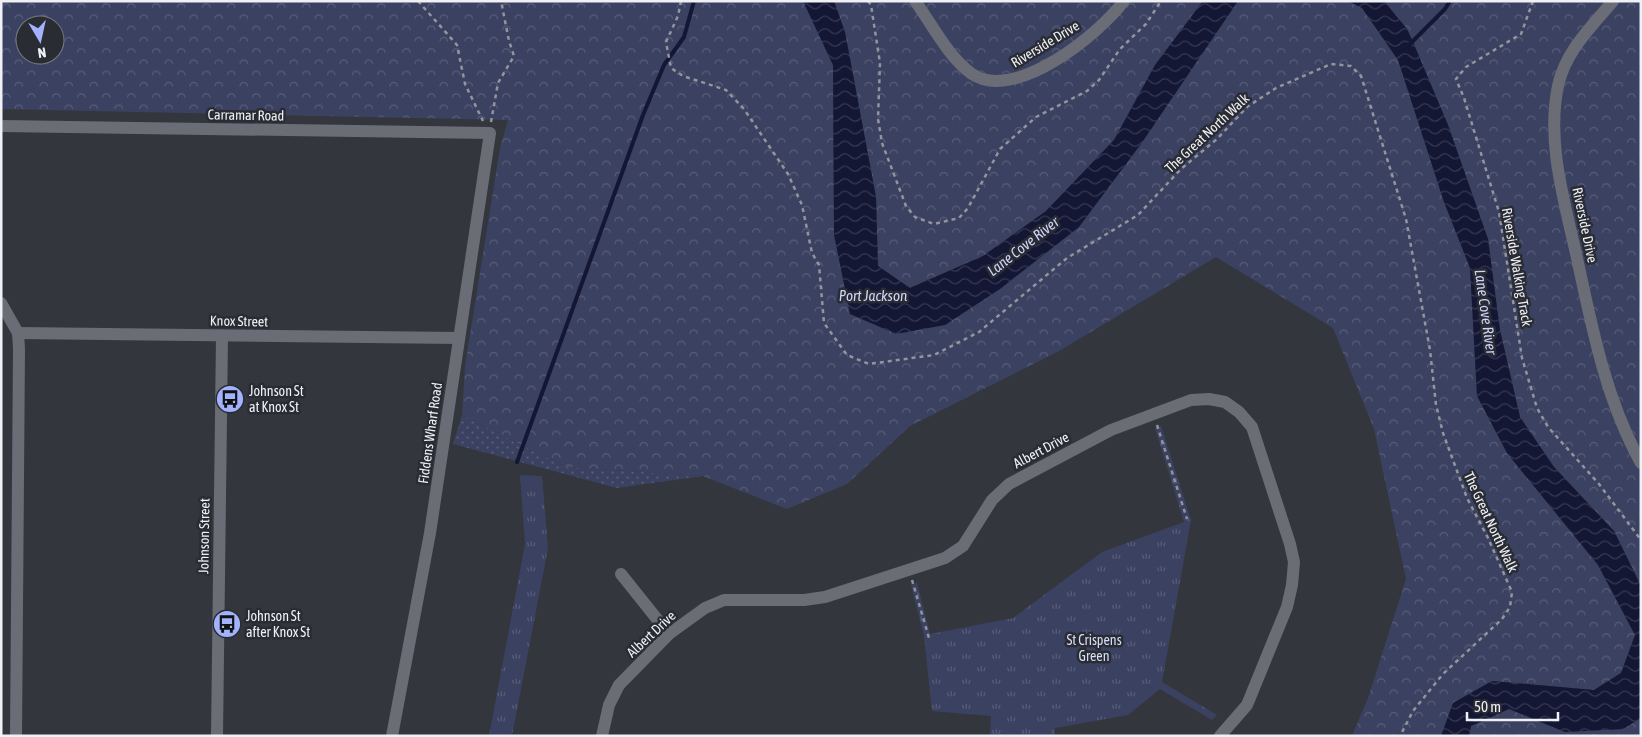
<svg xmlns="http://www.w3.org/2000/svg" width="1642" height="737" font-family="'Asap Condensed',sans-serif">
<defs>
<pattern id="grass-dots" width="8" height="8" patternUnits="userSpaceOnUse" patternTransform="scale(1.25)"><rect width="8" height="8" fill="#3b4161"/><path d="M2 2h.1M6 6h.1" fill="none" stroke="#585d78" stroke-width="1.8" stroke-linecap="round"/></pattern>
<pattern id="forest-crowns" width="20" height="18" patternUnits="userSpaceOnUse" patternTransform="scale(1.25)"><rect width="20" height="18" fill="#3b4161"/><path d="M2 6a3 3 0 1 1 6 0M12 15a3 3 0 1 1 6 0" fill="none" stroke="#585d78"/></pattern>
<pattern id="park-tufts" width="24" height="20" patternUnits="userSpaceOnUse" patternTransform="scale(1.25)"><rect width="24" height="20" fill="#3b4161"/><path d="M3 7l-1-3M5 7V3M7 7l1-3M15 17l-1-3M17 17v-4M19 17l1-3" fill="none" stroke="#585d78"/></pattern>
<pattern id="water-waves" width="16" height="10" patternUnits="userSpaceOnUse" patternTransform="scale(1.25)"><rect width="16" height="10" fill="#131734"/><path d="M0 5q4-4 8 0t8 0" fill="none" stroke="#363952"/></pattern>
</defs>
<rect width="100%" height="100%" fill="#34363e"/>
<polygon fill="url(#grass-dots)" points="462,415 566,467 703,476 617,488 453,444"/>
<g fill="url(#forest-crowns)" fill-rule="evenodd">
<path d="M1,1H803L833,65L834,235L946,325L1212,37L1238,1H1348L1362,8L1398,60L1444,202L1470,268L1477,396L1507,453L1598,565L1635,635L1621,673L1594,690L1492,681L1453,703L1441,736H1352L1368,698L1406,579L1374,429L1333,328L1216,257L1059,351L910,426L847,484L787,509L703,476L566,467L462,415L465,366L500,148L508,120L1,109ZM25,25H55V55H25Z"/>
<polygon points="834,1 1203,1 1155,65 1114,140 1046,211 983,256 909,288 878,266 876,197 845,32"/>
<polygon points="1384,1 1641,1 1641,586 1614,531 1554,467 1520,417 1500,330 1488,239 1448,125 1413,42 1407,29"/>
<polygon points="1509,709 1565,732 1623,729 1641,718 1641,736 1469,736 1471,726"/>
</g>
<g fill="url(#park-tufts)">
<polygon points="1161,426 1191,520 1162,682 1217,715 1212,720 1160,689 1128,715 1055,728 1054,736 990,736 991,716 932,711 924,636 911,585 917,583 930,634 1013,618 1102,552 1184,522 1155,428"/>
<polygon points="520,475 542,476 548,548 512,736 489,736 525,544"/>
</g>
<g fill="url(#water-waves)">
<polygon points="803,1 834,1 845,32 876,197 878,266 910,288 983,256 1046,211 1114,140 1155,65 1203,1 1238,1 1141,144 1079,227 1000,289 945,325 896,334 850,314 834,235 833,65"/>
<polygon points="1348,1 1384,1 1407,29 1413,42 1448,125 1488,239 1500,330 1520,417 1554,467 1614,531 1641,586 1641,718 1623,729 1565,732 1509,709 1471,726 1469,736 1441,736 1453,703 1492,681 1594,690 1621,673 1635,635 1598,565 1507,453 1477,396 1470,268 1444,202 1398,60 1362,8"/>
</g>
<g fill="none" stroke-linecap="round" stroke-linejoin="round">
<g stroke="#131734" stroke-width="4">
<polyline points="1409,45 1445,9 1450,1"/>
<polyline points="517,462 643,115 664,65 684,37 694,1"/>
</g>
<g stroke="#94959c" stroke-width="2.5" stroke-dasharray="4 4" stroke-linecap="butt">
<polyline points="418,1 457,45 465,84 483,121"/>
<polyline points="681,1 678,16 666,42 671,68 683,76 726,90 744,109 788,174 802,205 812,253 819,265 824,323 847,355 869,364 934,355 979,332 1067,258 1138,215 1181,169 1217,139 1247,107 1276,88 1331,64 1351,66 1361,76 1406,219 1430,350 1436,405 1443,433 1467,498 1488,538 1512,592 1510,607 1502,619 1443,674 1413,711 1400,736"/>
<polyline points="868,1 871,5 880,63 878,119 882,143 906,206 915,217 934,224 959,218 968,208 1000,149 1036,117 1087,91 1099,80 1120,49 1146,24 1161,1"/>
<polyline points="1533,1 1521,34 1466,67 1456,79 1464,98 1499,212 1522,358 1537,408 1548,427 1599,484 1641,540"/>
<polyline points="491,122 498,83 514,56 509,41 501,1"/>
<polyline points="1157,425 1187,519"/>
<polyline points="912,580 929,638"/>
</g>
<g stroke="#6b6d76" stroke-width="12">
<path d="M915,1C932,24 948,57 972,74C1015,103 1099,34 1124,1"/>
<path d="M1613,1C1591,27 1565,52 1558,86C1546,143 1565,203 1577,258C1592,328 1606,400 1641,463"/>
<polyline points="1,126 490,133 430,533 392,736"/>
<polyline points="1,303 18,333 19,349 16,736"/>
<polyline points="18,333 459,338"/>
<polyline points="621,574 669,634"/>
<polyline points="217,736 222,336"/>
<polyline points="602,736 609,705 619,685 669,634 705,608 724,600 804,600 825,597 945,558 963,546 992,500 1009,484 1111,430 1191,400 1209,399 1225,402 1239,412 1252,427 1290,544 1294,562 1292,585 1287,607 1247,705 1220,736"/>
</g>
</g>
<defs>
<symbol id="bus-disc" viewBox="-11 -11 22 22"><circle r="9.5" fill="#a3b2fd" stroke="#2a2c34"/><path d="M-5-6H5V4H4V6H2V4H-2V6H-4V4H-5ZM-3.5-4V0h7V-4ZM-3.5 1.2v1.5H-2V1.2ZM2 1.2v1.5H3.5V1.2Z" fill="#111"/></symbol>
</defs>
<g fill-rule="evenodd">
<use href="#bus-disc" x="214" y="383" width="32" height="32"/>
<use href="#bus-disc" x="211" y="608" width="32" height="32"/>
</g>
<g text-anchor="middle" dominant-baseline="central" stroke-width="5" stroke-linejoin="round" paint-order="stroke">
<g font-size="14" fill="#f0f1f6" stroke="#2a2c34">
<text transform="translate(1045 44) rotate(-31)">Riverside Drive</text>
<text transform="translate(246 115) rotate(1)">Carramar Road</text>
<text transform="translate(1207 133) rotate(-43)">The Great North Walk</text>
<text transform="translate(1585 225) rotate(78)">Riverside Drive</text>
<text transform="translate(1517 267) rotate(80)">Riverside Walking Track</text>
<text transform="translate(239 321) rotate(1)">Knox Street</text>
<text transform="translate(430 433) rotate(-82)">Fiddens Wharf Road</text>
<text transform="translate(1041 450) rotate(-28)">Albert Drive</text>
<text transform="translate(1491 522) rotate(65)">The Great North Walk</text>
<text transform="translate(204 536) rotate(-89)">Johnson Street</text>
<text transform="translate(651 634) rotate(-43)">Albert Drive</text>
</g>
<g font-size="14" fill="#f0f1f6" stroke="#2a2c34" text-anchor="start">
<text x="249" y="391">Johnson St<tspan x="249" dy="16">at Knox St</tspan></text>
<text x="246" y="616">Johnson St<tspan x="246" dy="16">after Knox St</tspan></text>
</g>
<g font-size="14" fill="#d8def7" stroke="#2a2c34">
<text x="1094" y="640">St Crispens<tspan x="1094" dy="16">Green</tspan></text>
</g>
<g font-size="15" font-style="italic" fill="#ced6fc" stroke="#2a2c34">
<text transform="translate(1023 246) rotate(-38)">Lane Cove River</text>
<text x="873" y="295">Port Jackson</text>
<text transform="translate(1486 312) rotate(82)">Lane Cove River</text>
</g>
</g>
<rect width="1642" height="737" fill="none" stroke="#f0f1f6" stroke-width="5"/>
<g transform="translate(40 40) rotate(171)"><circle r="24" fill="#2a2c34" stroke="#797b82"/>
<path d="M0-4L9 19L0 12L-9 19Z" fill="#a3b2fd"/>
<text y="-8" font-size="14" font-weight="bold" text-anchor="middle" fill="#f0f1f6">N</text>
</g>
<path d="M1467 712v8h91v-8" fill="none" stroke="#f0f1f6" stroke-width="2.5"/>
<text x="1474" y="712" font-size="15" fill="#f0f1f6" stroke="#2a2c34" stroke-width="4" paint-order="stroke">50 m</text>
</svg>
